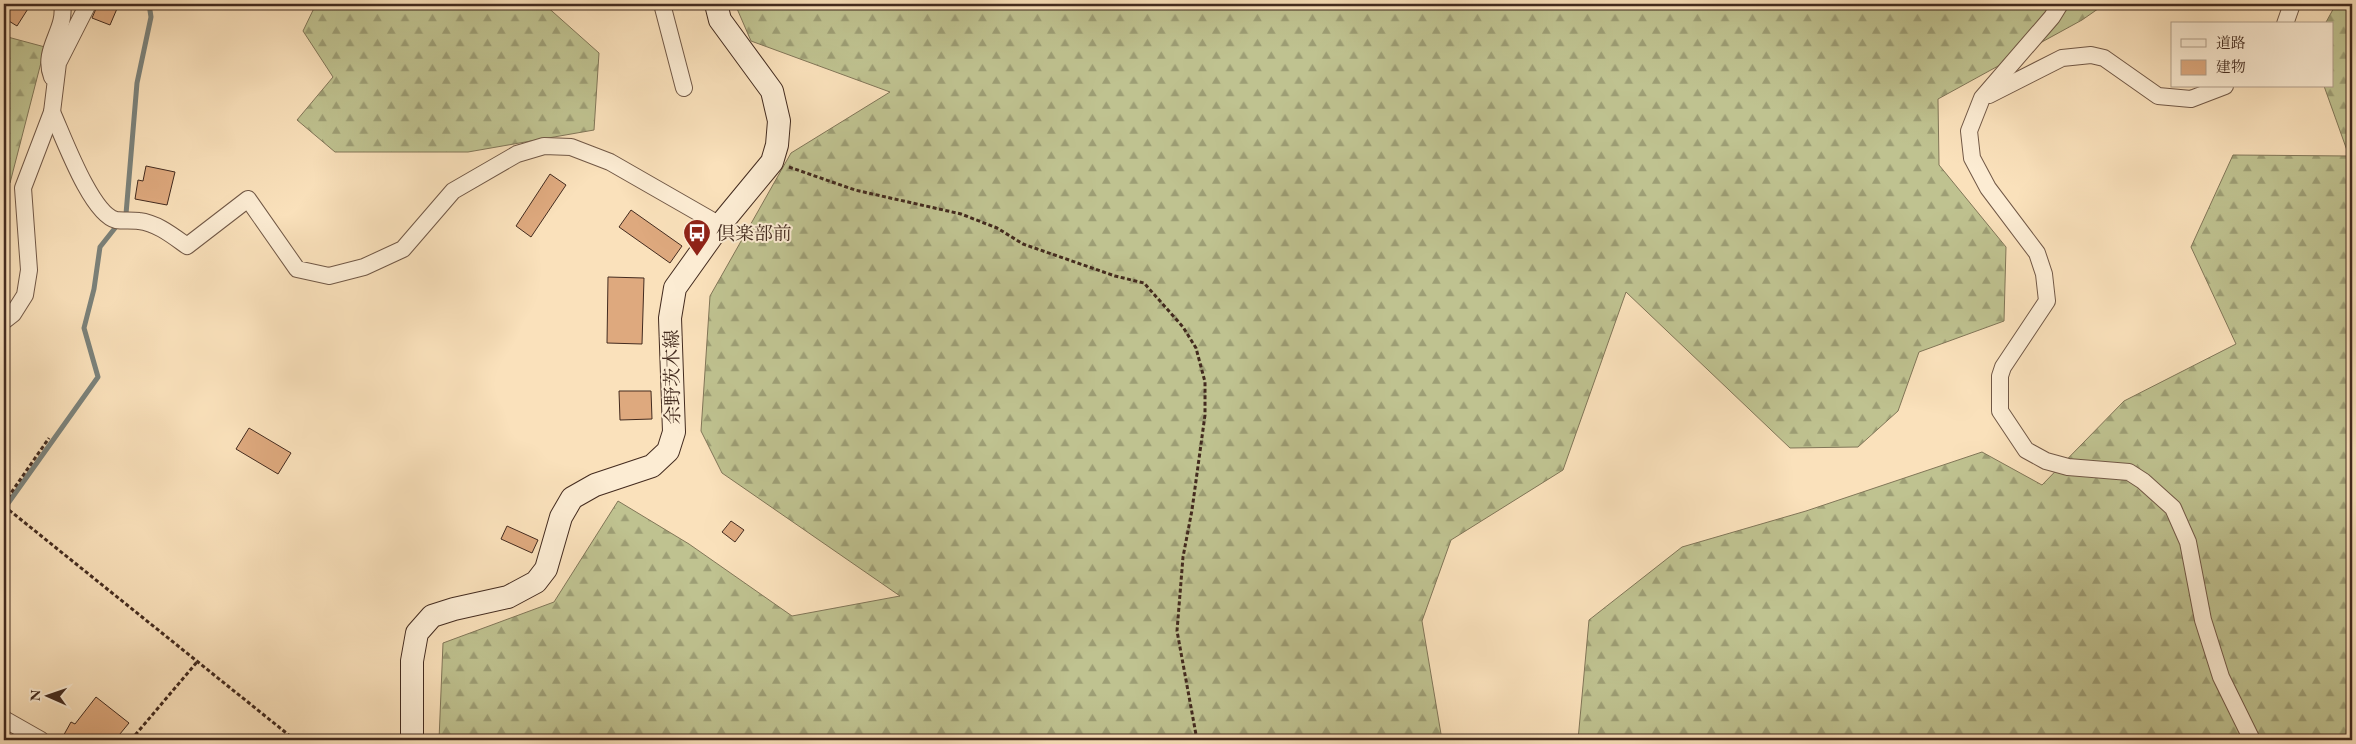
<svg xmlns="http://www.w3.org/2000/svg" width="2356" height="744" font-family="'EB Garamond','Noto Serif JP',serif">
<defs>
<pattern id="forest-firs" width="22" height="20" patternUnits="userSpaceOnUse" patternTransform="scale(1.25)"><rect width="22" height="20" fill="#bfc290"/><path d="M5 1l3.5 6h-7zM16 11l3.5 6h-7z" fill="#9d9e75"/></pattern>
</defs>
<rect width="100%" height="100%" fill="#fae1bb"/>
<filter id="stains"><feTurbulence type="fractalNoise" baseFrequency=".004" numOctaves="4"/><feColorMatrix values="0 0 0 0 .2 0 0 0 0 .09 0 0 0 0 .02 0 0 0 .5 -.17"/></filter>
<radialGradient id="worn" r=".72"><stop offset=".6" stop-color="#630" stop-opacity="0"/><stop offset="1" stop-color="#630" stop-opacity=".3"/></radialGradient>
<g fill="url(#forest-firs)" stroke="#817658">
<polygon points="316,4 544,4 599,53 594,130 468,152 335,152 297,120 333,77 303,31"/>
<polygon points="735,4 2105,4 2082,20 1938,99 1939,165 2006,247 2004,321 1919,352 1898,411 1858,447 1790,448 1626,292 1563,470 1451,540 1422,621 1442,740 439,740 443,643 554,602 618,501 689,544 792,616 900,596 722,473 701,431 710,296 791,153 890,92 751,41"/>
<polygon points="2336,4 2352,4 2352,740 1578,740 1589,620 1682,547 1806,511 1982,452 2042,485 2124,401 2236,344 2191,247 2233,155 2349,156 2324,86 2332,86 2332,24 2325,24"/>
<polygon points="4,36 45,47 10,183 4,187"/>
</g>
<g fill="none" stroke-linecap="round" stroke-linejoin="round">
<g stroke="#7b827b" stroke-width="5">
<polyline points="124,216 126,214 137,83 151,17 149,4"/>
<polyline points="4,509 98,377 84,328 94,289 100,247 119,223"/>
</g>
</g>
<g fill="#dea97e" stroke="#432b1f">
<polygon points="4,4 31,4 17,26 4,18"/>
<polygon points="98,4 119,4 110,25 92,18"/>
<polygon points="146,166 175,172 167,205 135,199 138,180 143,181"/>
<polygon points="550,174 566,185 531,237 516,226"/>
<polygon points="631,210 682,246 670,263 619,227"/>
<polygon points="608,277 644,278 642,344 607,343"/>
<polygon points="619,391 651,391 652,419 620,420"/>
<polygon points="249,428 291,453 278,474 236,449"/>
<polygon points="731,521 744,530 735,542 722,532"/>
<polygon points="507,526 538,540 532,553 501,539"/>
<polygon points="96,697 129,723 115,740 61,740 71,722 75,724"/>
</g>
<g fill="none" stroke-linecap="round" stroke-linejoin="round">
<defs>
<g id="minor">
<polyline points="662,4 684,88"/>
<polyline points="2060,4 2052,17 1982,98 1969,131 1972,158 1988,188 2037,253 2044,274 2047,301 2003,367 2000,376 2000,411 2026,450 2046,461 2068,467 2129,472 2143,481 2173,508 2188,542 2203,620 2221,677 2252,740"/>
<polyline points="2285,24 2292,4"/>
<path d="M52,77C41,49 67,30 62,4"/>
<polyline points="1989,95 2062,58 2091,55 2104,58 2158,96 2191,99 2225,86"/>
<path d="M52,112C63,136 91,214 116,220C123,221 132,220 139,221C157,223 173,236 187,246L248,199L297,269L329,276L364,267L403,249L453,191L517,154L544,146L571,147L610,162L720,225"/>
<polyline points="4,321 13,314 25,295 29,270 23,188 52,112 58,63 88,4"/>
<polyline points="4,719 41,740"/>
</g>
<polyline id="secondary" points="412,740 412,661 417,633 432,616 454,609 508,597 536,582 546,569 561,517 572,498 595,485 652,466 668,451 674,432 670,318 675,288 720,225 772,162 777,145 779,121 772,91 720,20 716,4"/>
</defs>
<use href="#minor" stroke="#715846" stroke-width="18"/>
<use href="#secondary" stroke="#432b1f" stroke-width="24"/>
<g stroke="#432b1f" stroke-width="3" stroke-dasharray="4 2.5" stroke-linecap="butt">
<polyline points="789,167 855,190 961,214 997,228 1023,244 1115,276 1144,283 1183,327 1196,348 1205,382 1205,415 1192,510 1183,557 1177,631 1197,740"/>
<polyline points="4,503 49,438"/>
<polyline points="4,506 295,740"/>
<polyline points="131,740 197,662"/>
</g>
<use href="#minor" stroke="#fcecd3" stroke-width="16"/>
<use href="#secondary" stroke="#fcecd3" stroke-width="22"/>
</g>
<defs>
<symbol id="bus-pin" viewBox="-11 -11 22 30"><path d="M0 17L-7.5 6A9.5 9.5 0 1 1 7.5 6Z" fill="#8f2418" stroke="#fcecd3"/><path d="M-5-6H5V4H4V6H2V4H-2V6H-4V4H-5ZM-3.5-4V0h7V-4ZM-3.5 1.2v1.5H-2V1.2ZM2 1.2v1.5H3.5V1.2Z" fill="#fff"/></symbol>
</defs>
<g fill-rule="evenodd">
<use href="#bus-pin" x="681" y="217" width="32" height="43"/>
</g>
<g text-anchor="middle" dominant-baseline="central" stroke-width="4" stroke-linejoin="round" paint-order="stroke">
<g font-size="19" fill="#432b1f" stroke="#fcecd3" text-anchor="start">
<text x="716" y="233">倶楽部前</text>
</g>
<g font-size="19" fill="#432b1f" stroke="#fcecd3">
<text transform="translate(672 377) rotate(-91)">余野茨木線</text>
</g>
</g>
<rect width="2356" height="744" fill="none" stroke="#fae1bb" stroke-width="20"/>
<rect x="5" y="5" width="2346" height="734" fill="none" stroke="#432b1f" stroke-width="2.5"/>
<rect x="10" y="10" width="2336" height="724" fill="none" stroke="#432b1f"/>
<rect x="2171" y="22" width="162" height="65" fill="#fcecd3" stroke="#b29f8b"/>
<rect x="2181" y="39" width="25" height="8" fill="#fcecd3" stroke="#b29f8b"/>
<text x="2216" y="48" font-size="15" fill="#432b1f">道路</text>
<rect x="2181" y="60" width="25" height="15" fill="#dea97e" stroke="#b29f8b"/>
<text x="2216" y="72" font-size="15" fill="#432b1f">建物</text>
<g transform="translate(48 696) rotate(272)" stroke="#fcecd3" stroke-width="4" paint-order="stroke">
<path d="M0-4L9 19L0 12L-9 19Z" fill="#432b1f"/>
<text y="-8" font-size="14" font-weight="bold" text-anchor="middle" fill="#432b1f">N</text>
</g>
<rect width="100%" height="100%" filter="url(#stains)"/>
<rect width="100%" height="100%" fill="url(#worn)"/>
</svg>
